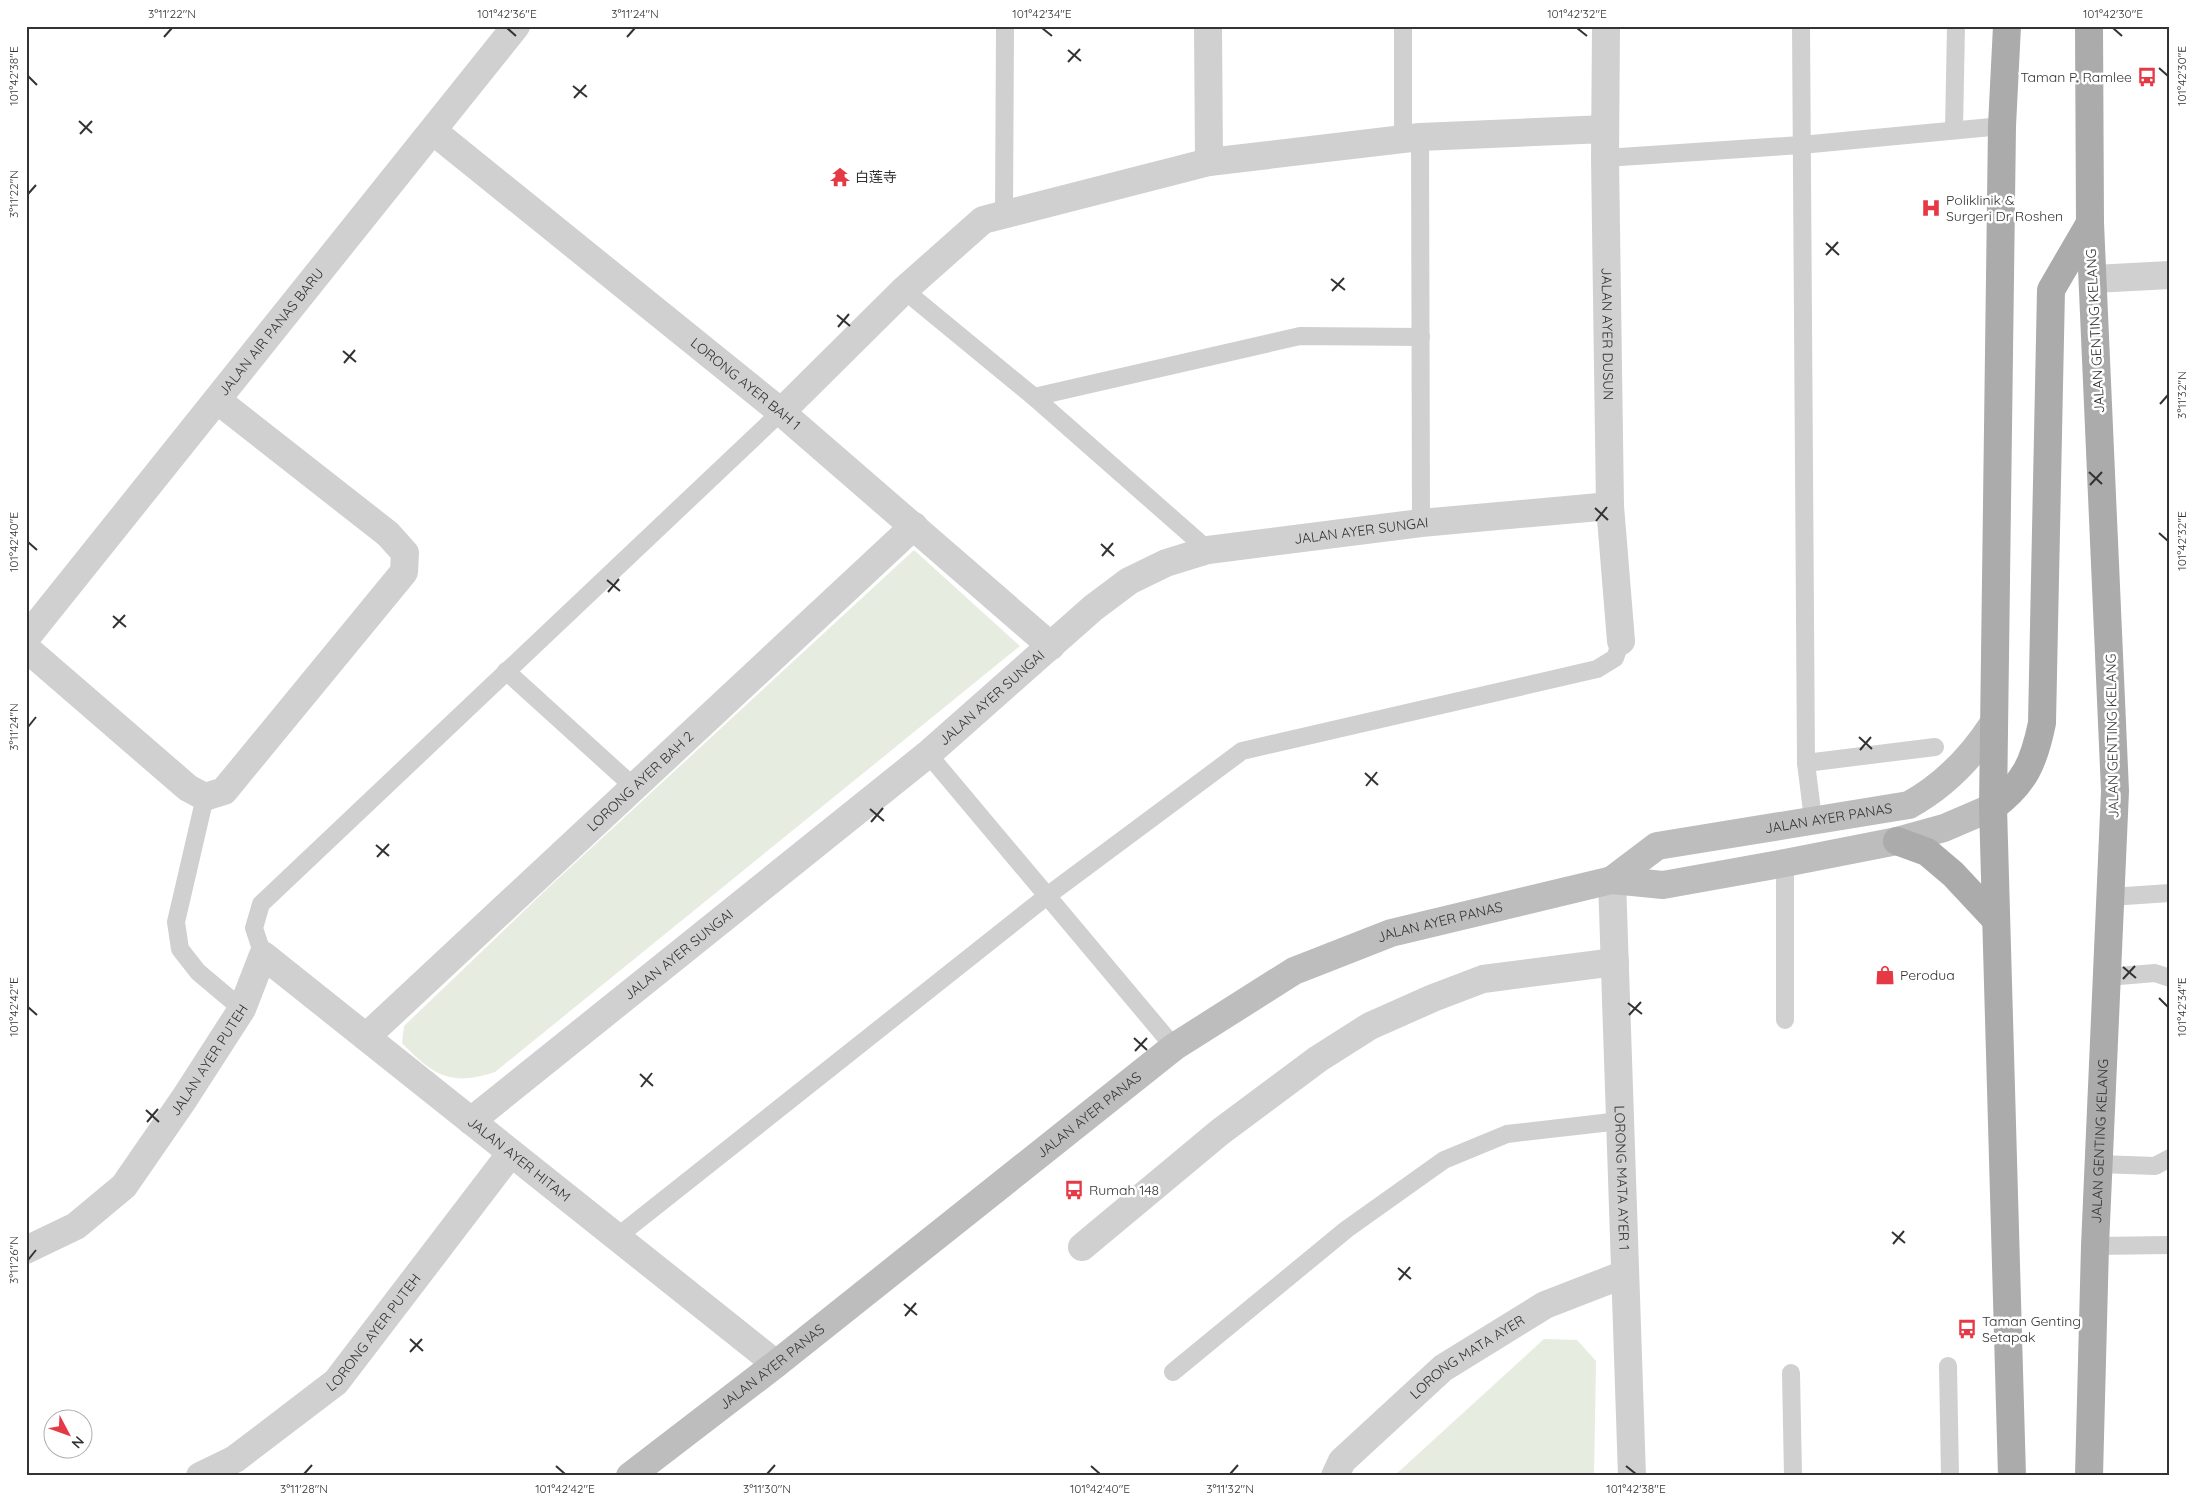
<svg xmlns="http://www.w3.org/2000/svg" width="2196" height="1502" font-family="Quicksand,'Noto Sans SC',sans-serif">
<rect width="100%" height="100%" fill="#fff"/>
<g fill="#e6ecdf">
<path d="M914,550L1020,646L495,1072C450,1087 433,1075 402,1043L404,1026L549,887Z"/>
<polygon points="1544,1339 1577,1340 1596,1361 1594,1476 1394,1476"/>
</g>
<g fill="none" stroke-linecap="round" stroke-linejoin="round">
<g stroke="#d0d0d0" stroke-width="18">
<polyline points="1801,26 1806,763 1813,819"/>
<polyline points="1954,130 1956,26"/>
<polyline points="1420,137 1421,523"/>
<polyline points="1403,139 1403,26"/>
<polyline points="1605,158 1801,145 2002,126"/>
<polyline points="1004,215 1005,26"/>
<polyline points="904,290 1034,397 1208,550"/>
<polyline points="1034,397 1300,336 1421,337"/>
<polyline points="506,671 634,787"/>
<polyline points="928,754 1174,1047"/>
<polyline points="1806,763 1935,747"/>
<polyline points="205,797 176,922 180,949 198,972 242,1009"/>
<polyline points="2110,897 2170,893"/>
<polyline points="263,955 254,928 261,904 781,412"/>
<polyline points="2107,977 2155,973 2170,978"/>
<polyline points="1785,1020 1785,863"/>
<polyline points="2099,1164 2155,1166 2170,1158"/>
<polyline points="617,1237 1047,896 1242,751 1597,669 1615,658 1621,641"/>
<polyline points="2095,1246 2170,1245"/>
<polyline points="1948,1366 1950,1476"/>
<polyline points="1173,1372 1347,1229 1444,1160 1507,1134 1620,1121"/>
<polyline points="1791,1373 1793,1476"/>
</g>
<g stroke="#d0d0d0" stroke-width="28">
<polyline points="1208,26 1209,162"/>
<path id="s1" d="M1606,26L1605,158L1610,506L1621,641"/>
<path id="s2" d="M433,131L781,412L1051,646"/>
<polyline points="2094,279 2170,275"/>
<polyline points="781,412 904,290 983,220 1209,162 1420,137 1605,129"/>
<path id="s3" d="M26,638L516,26"/>
<polyline points="26,648 188,788 205,797 224,791 404,572 405,553 388,534 217,400"/>
<path id="s4" d="M1612,880L1632,1476"/>
<path id="s5" d="M366,1037L914,526"/>
<path id="s6" d="M471,1121L928,754L1093,608L1129,581L1166,563L1208,550L1421,523L1610,506"/>
<polyline points="1082,1247 1220,1132 1318,1059 1370,1026 1433,998 1483,979 1615,962"/>
<path id="s7" d="M26,1250L76,1226L124,1186L184,1099L242,1009L263,955L776,1364"/>
<path id="s8" d="M200,1476L235,1459L336,1382L511,1153"/>
<path id="s9" d="M1335,1476L1342,1461L1443,1368L1545,1305L1625,1274"/>
</g>
<g stroke="#bdbdbd" stroke-width="28">
<path id="s10" d="M1612,880L1657,846L1909,805C1945,785 1971,758 1993,724"/>
<path id="s11" d="M630,1476L776,1364L1174,1047L1294,971L1391,933L1612,880L1663,885L1785,863L1897,841L1944,828L1993,807"/>
</g>
<g stroke="#ababab" stroke-width="28">
<polyline points="2007,26 2002,126 1993,807 2012,1476"/>
<path d="M1993,807C2025,783 2034,762 2042,723L2051,290L2090,223"/>
<polyline points="1897,841 1927,852 1953,874 1996,920"/>
<path id="s12" d="M2089,1476L2095,1246L2115,791L2090,223L2089,26"/>
</g>
</g>
<path fill="none" stroke="#333" stroke-width="2" d="M507,28L516,36M1042,28L1052,36M1577,28L1587,36M2113,28L2122,36M164,37L172,28M627,37L635,28M1068,50L1081,61M1068,62L1080,49M2159,68L2168,76M28,76L37,85M573,86L587,97M574,98L586,85M79,121L92,133M80,134L92,121M28,194L36,185M1826,243L1839,255M1826,255L1838,242M1331,279L1345,290M1332,291L1344,278M837,315L850,326M838,327L849,314M343,351L356,362M344,363L355,350M2160,404L2168,395M2089,472L2102,484M2090,485L2102,472M1595,508L1608,520M1596,521L1607,507M2159,533L2168,541M28,542L37,550M1101,544L1114,556M1102,556L1113,543M607,580L620,591M608,592L619,579M113,616L126,627M113,628L125,615M28,727L36,717M1859,737L1872,749M1860,750L1871,737M1365,773L1378,785M1366,786L1377,772M870,809L884,821M871,822L883,808M376,845L389,856M377,857L389,844M2123,967L2136,978M2123,979L2135,966M2159,998L2168,1007M1628,1003L1642,1014M28,1007L37,1015M1629,1015L1641,1002M1134,1038L1147,1050M1135,1051L1147,1038M640,1074L653,1086M641,1087L652,1073M146,1110L159,1122M147,1122L158,1109M1892,1232L1905,1243M1893,1244L1904,1231M28,1260L36,1250M1398,1268L1411,1279M1399,1280L1410,1267M904,1304L917,1315M905,1316L916,1303M410,1339L423,1351M410,1352L422,1339M556,1466L565,1474M1091,1466L1100,1474M1626,1466L1636,1474M304,1474L312,1465M767,1474L775,1465M1230,1474L1238,1465"/>
<defs>
<symbol id="bus-bare" viewBox="-9 -9 18 18"><path d="M-5-6H5V4H4V6H2V4H-2V6H-4V4H-5ZM-3.5-4V0h7V-4ZM-3.5 1.2v1.5H-2V1.2ZM2 1.2v1.5H3.5V1.2Z" fill="#e63946" stroke="#fff" stroke-width="2.5" paint-order="stroke"/></symbol>
<symbol id="temple-bare" viewBox="-9 -9 18 18"><path d="M0-6L5-2H3V0L6.5 2.5H4V6H1.5V3h-3V6H-4V2.5H-6.5L-3 0V-2H-5Z" fill="#e63946" stroke="#fff" stroke-width="2.5" paint-order="stroke"/></symbol>
<symbol id="hospital-bare" viewBox="-9 -9 18 18"><path d="M-5-5h3v3.5h4V-5h3V5h-3V1.5h-4V5h-3Z" fill="#e63946" stroke="#fff" stroke-width="2.5" paint-order="stroke"/></symbol>
<symbol id="shop-bare" viewBox="-9 -9 18 18"><path d="M-5-2.5h2.3a2.7 3.5 0 0 1 5.4 0H5L5.5 6h-11ZM-1.5-2.5h3a1.5 2.3 0 0 0-3 0Z" fill="#e63946" stroke="#fff" stroke-width="2.5" paint-order="stroke"/></symbol>
</defs>
<g fill-rule="evenodd">
<use href="#bus-bare" x="2133" y="63" width="28" height="28"/>
<use href="#temple-bare" x="826" y="163" width="28" height="28"/>
<use href="#hospital-bare" x="1917" y="194" width="28" height="28"/>
<use href="#shop-bare" x="1871" y="961" width="28" height="28"/>
<use href="#bus-bare" x="1060" y="1176" width="28" height="28"/>
<use href="#bus-bare" x="1953" y="1315" width="28" height="28"/>
</g>
<g text-anchor="middle" dominant-baseline="central" stroke-width="5" stroke-linejoin="round" paint-order="stroke">
<g font-size="14" fill="#333" stroke="#fff" text-anchor="start">
<text x="2132" y="77" text-anchor="end">Taman P. Ramlee</text>
<text x="855" y="177">白莲寺</text>
<text x="1946" y="200">Poliklinik &amp;<tspan x="1946" dy="16">Surgeri Dr Roshen</tspan></text>
<text x="1900" y="975">Perodua</text>
<text x="1089" y="1190">Rumah 148</text>
<text x="1982" y="1321">Taman Genting<tspan x="1982" dy="16">Setapak</tspan></text>
</g>
<g font-size="14" fill="#333" stroke="#fff">
<text transform="translate(2095 331) rotate(-93)">JALAN GENTING KELANG</text>
<text stroke="none"><textPath href="#s3" startOffset="392">JALAN AIR PANAS BARU</textPath></text>
<text stroke="none"><textPath href="#s1" startOffset="308">JALAN AYER DUSUN</textPath></text>
<text stroke="none"><textPath href="#s2" startOffset="402">LORONG AYER BAH 1</textPath></text>
<text stroke="none"><textPath href="#s6" startOffset="1091">JALAN AYER SUNGAI</textPath></text>
<text stroke="none"><textPath href="#s6" startOffset="671">JALAN AYER SUNGAI</textPath></text>
<text transform="translate(2112 736) rotate(-91)">JALAN GENTING KELANG</text>
<text stroke="none"><textPath href="#s5" startOffset="375">LORONG AYER BAH 2</textPath></text>
<text stroke="none"><textPath href="#s10" startOffset="230">JALAN AYER PANAS</textPath></text>
<text stroke="none"><textPath href="#s11" startOffset="989">JALAN AYER PANAS</textPath></text>
<text stroke="none"><textPath href="#s6" startOffset="266">JALAN AYER SUNGAI</textPath></text>
<text stroke="none"><textPath href="#s7" startOffset="270">JALAN AYER PUTEH</textPath></text>
<text stroke="none"><textPath href="#s11" startOffset="584">JALAN AYER PANAS</textPath></text>
<text stroke="none"><textPath href="#s12" startOffset="335">JALAN GENTING KELANG</textPath></text>
<text stroke="none"><textPath href="#s7" startOffset="716">JALAN AYER HITAM</textPath></text>
<text stroke="none"><textPath href="#s4" startOffset="298">LORONG MATA AYER 1</textPath></text>
<text stroke="none"><textPath href="#s8" startOffset="228">LORONG AYER PUTEH</textPath></text>
<text stroke="none"><textPath href="#s9" startOffset="180">LORONG MATA AYER</textPath></text>
<text stroke="none"><textPath href="#s11" startOffset="179">JALAN AYER PANAS</textPath></text>
</g>
</g>
<rect width="2196" height="1502" fill="none" stroke="#ffffff" stroke-width="55"/>
<g transform="translate(68 1434) rotate(131)"><circle r="24" fill="#ffffff" stroke="#adadad"/>
<path d="M0-4L9 19L0 12L-9 19Z" fill="#e63946"/>
<text y="-8" font-size="14" font-weight="bold" text-anchor="middle" fill="#333333">N</text>
</g>
<rect x="28" y="28" width="2140" height="1446" fill="none" stroke="#333" stroke-width="2"/>
<g font-size="12" text-anchor="middle" fill="#333">
<text x="172" y="18">3°11'22"N</text>
<text x="507" y="18">101°42'36"E</text>
<text x="635" y="18">3°11'24"N</text>
<text x="1042" y="18">101°42'34"E</text>
<text x="1577" y="18">101°42'32"E</text>
<text x="2113" y="18">101°42'30"E</text>
<text transform="translate(2182 76) rotate(-90)" y="4">101°42'30"E</text>
<text transform="translate(14 76) rotate(-90)" y="4">101°42'38"E</text>
<text transform="translate(14 194) rotate(-90)" y="4">3°11'22"N</text>
<text transform="translate(2182 395) rotate(-90)" y="4">3°11'32"N</text>
<text transform="translate(2182 541) rotate(-90)" y="4">101°42'32"E</text>
<text transform="translate(14 542) rotate(-90)" y="4">101°42'40"E</text>
<text transform="translate(14 727) rotate(-90)" y="4">3°11'24"N</text>
<text transform="translate(2182 1007) rotate(-90)" y="4">101°42'34"E</text>
<text transform="translate(14 1007) rotate(-90)" y="4">101°42'42"E</text>
<text transform="translate(14 1260) rotate(-90)" y="4">3°11'26"N</text>
<text x="304" y="1493">3°11'28"N</text>
<text x="565" y="1493">101°42'42"E</text>
<text x="767" y="1493">3°11'30"N</text>
<text x="1100" y="1493">101°42'40"E</text>
<text x="1230" y="1493">3°11'32"N</text>
<text x="1636" y="1493">101°42'38"E</text>
</g>
</svg>
